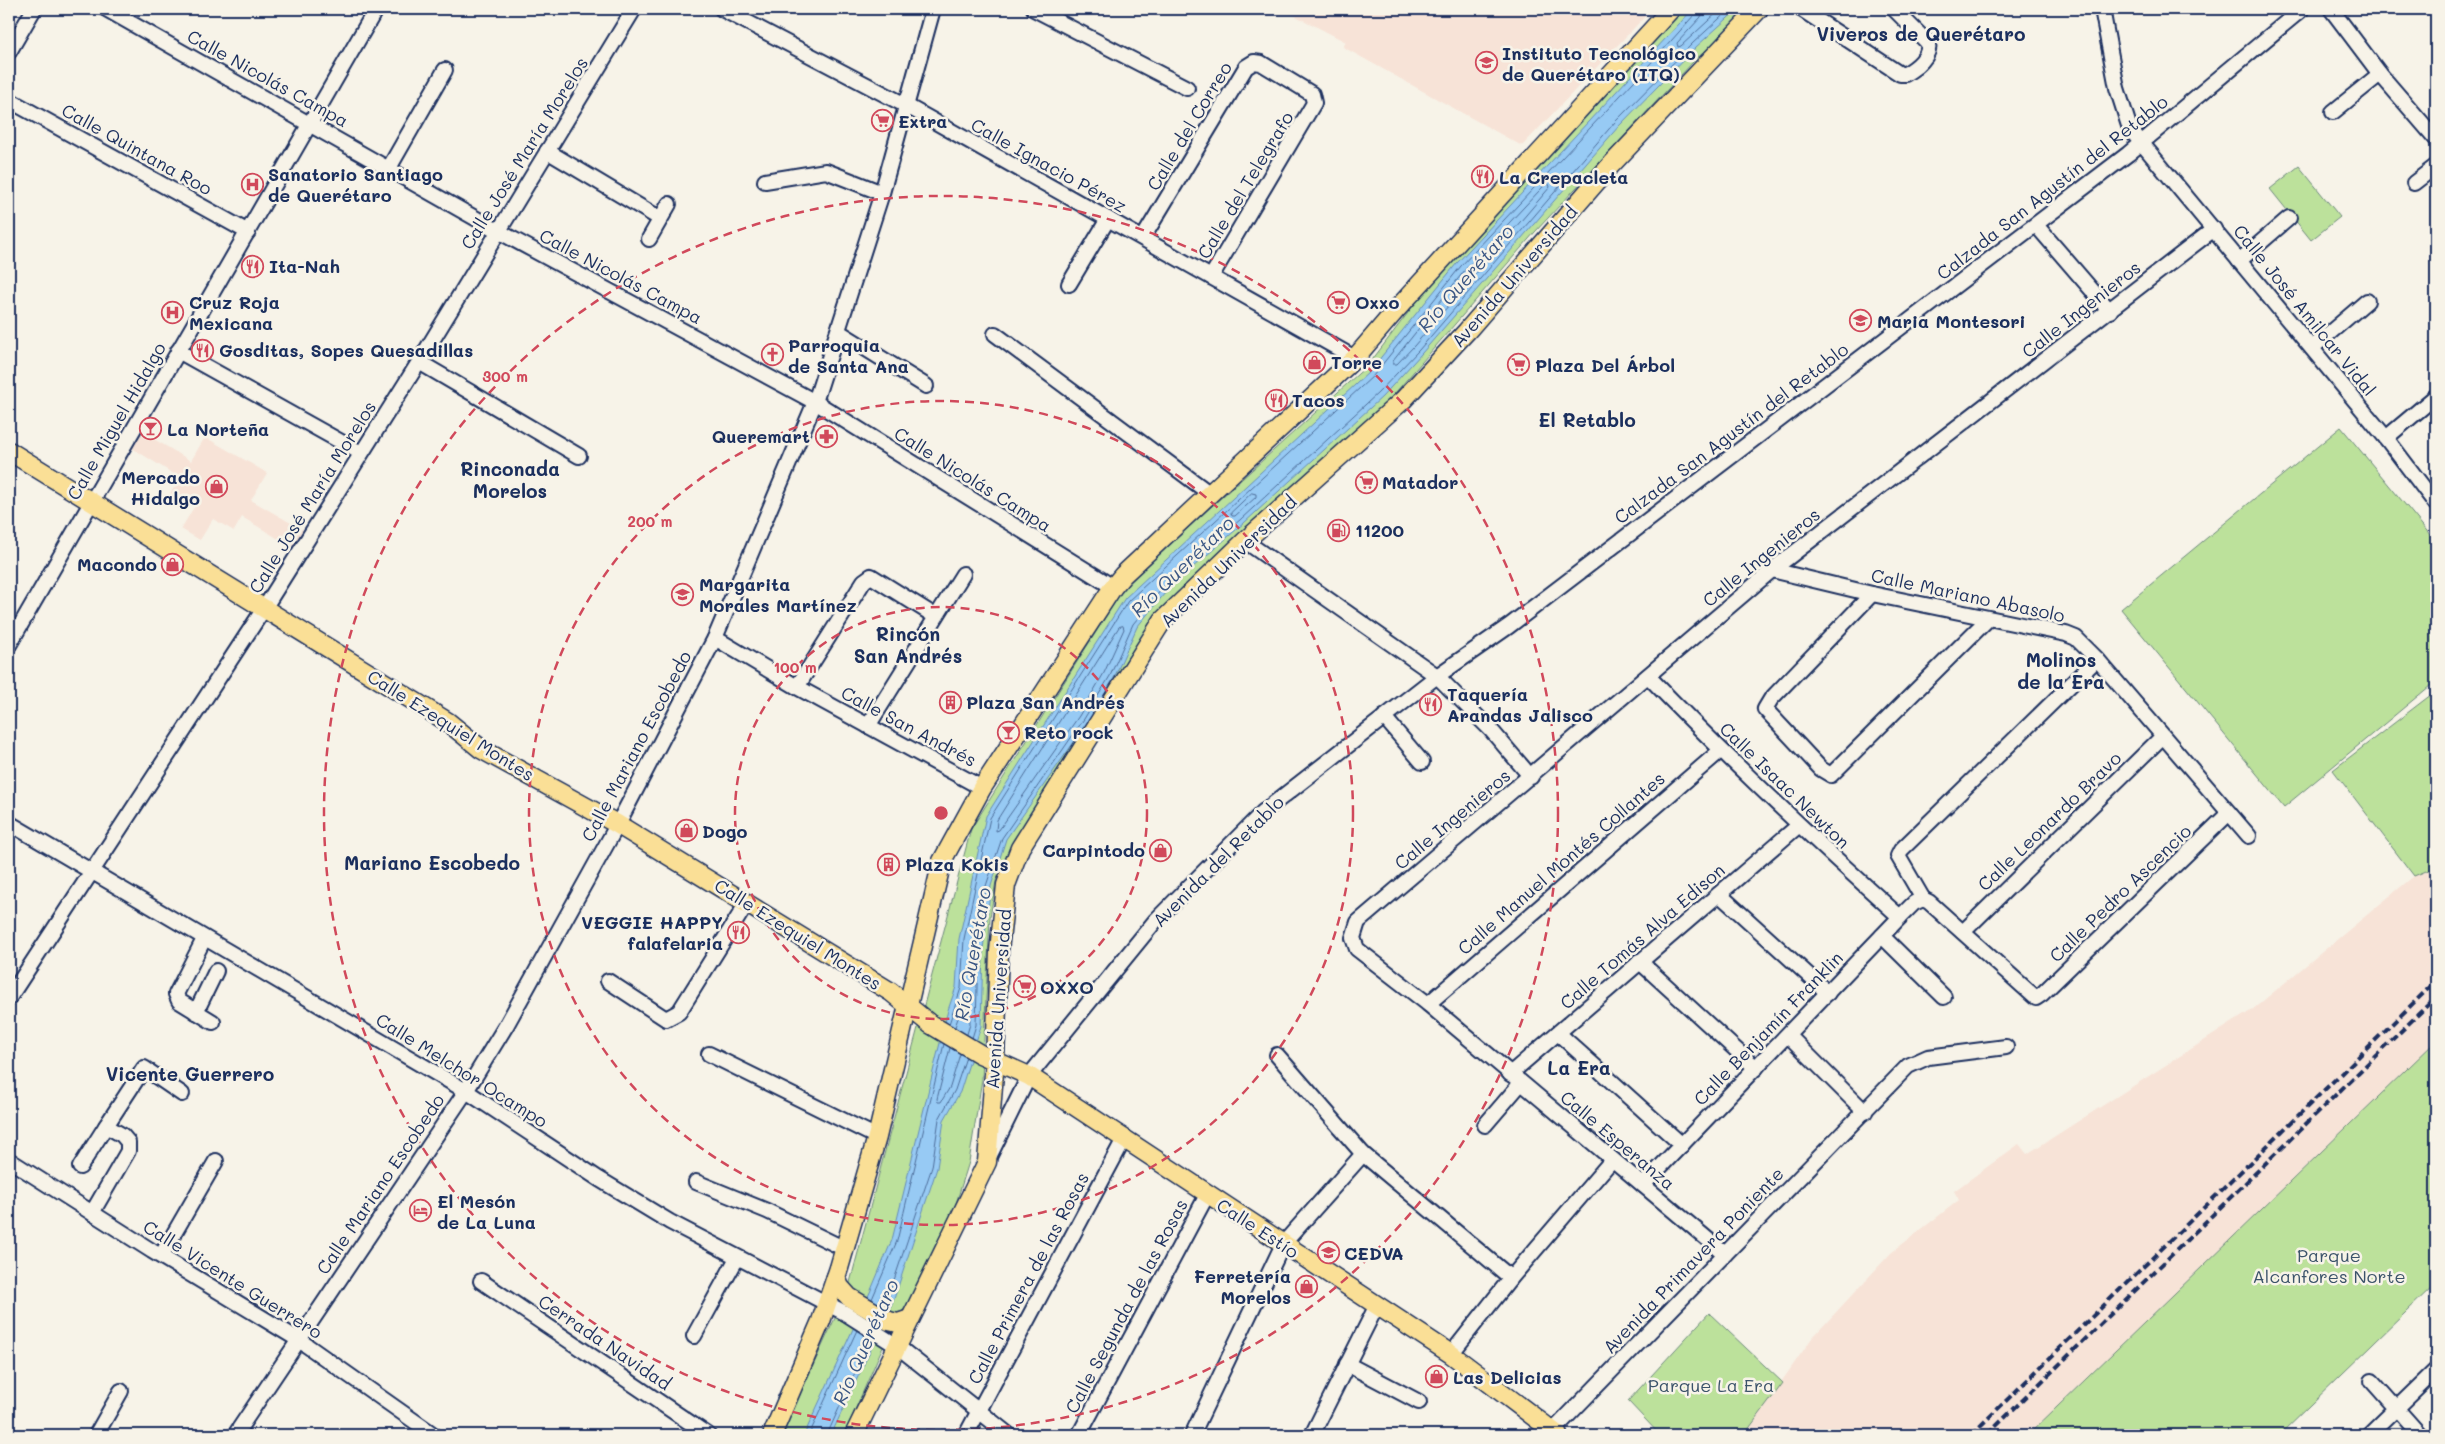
<svg xmlns="http://www.w3.org/2000/svg" width="2445" height="1444" font-family="Mali,sans-serif">
<rect width="100%" height="100%" fill="#f7f3e8"/>
<filter id="ink" filterUnits="userSpaceOnUse"><feTurbulence type="fractalNoise" baseFrequency=".02" numOctaves="2"/><feDisplacementMap in="SourceGraphic" scale="10" xChannelSelector="R" yChannelSelector="G"/><feConvolveMatrix kernelMatrix="1 2 1 2 8 2 1 2 1" color-interpolation-filters="sRGB"/></filter>
<g filter="url(#ink)">
<g fill="#f7e3d7">
<polygon points="1282,9 1652,9 1522,146 1343,47 1346,42"/>
<polygon points="142,432 191,461 205,437 267,473 251,500 303,530 292,547 242,517 234,531 213,519 200,540 181,529 194,507 170,494 180,478 132,448"/>
<polygon points="2436,867 2436,1041 2028,1435 1744,1435 1812,1338 1891,1253 1959,1200 1954,1191 2019,1144 2027,1154 2252,1010 2414,876"/>
</g>
<g fill="#bce19b" stroke="#6c887c">
<polygon points="1682,9 1752,9 1694,61 1535,232 1382,408 1243,531 1155,616 1124,664 1014,840 996,881 990,917 982,1079 969,1162 952,1216 919,1291 903,1310 880,1353 844,1435 781,1435 848,1290 971,829 1127,583 1369,364 1439,272"/>
<polygon points="2299,166 2340,217 2311,240 2270,189"/>
<polygon points="2341,427 2436,542 2436,681 2284,807 2121,609"/>
<polygon points="2436,691 2436,867 2414,876 2333,770"/>
<polygon points="2436,1041 2436,1283 2279,1435 2028,1435"/>
<polygon points="1709,1313 1783,1383 1744,1435 1660,1435 1628,1401"/>
</g>
<polygon fill="#97caf4" stroke="#658cb8" points="1693,9 1738,9 1696,47 1619,126 1422,353 1382,397 1244,523 1170,587 1137,627 1114,678 1088,722 1006,839 991,886 983,949 981,1026 960,1092 944,1120 937,1168 894,1299 831,1435 804,1435 871,1290 892,1240 948,1010 956,987 959,939 986,816 1125,598 1369,372 1457,263"/>
<g fill="none" stroke-linecap="round" stroke-linejoin="round">
<g stroke="#4d6d9a" stroke-width="1">
<polyline points="1703,9 1701,17 1677,43 1678,47 1681,46 1721,9"/>
<polygon points="1546,184 1549,184 1550,187 1414,346 1397,364 1393,364 1393,361 1465,270"/>
<polygon points="1252,493 1256,494 1256,497 1235,516 1232,516 1231,513"/>
<polygon points="1123,626 1124,629 1104,673 1079,716 999,830 996,831 997,820 1119,627"/>
<polyline points="949,1024 961,988 964,939 990,818 1128,601 1373,376 1461,266 1663,50 1695,14 1697,9"/>
<polyline points="955,1027 966,994 969,993 970,1024 967,1034"/>
<polyline points="972,1038 976,1025 978,949 986,886 1002,838 1084,719 1110,676 1133,624 1167,583 1241,519 1378,393 1419,350 1615,122 1693,43 1730,9"/>
<polyline points="950,1048 937,1099 938,1102 941,1102 950,1087 960,1054"/>
<polyline points="872,1299 897,1241 944,1044"/>
<polyline points="885,1307 932,1167 939,1119 955,1090 966,1057"/>
<polyline points="809,1435 857,1330"/>
<polyline points="827,1435 870,1339"/>
</g>
<defs>
<g id="minor">
<polyline points="106,9 498,231 815,402 1113,587"/>
<polyline points="722,9 907,106 1355,358"/>
<polyline points="1034,9 1187,88"/>
<path d="M1801,9L1900,74H1905C1916,68 1931,56 1928,43L1894,9"/>
<polyline points="2102,9 2117,88 2130,129 2386,438 2436,504"/>
<polyline points="2331,9 2380,74 2436,139"/>
<polyline points="9,52 34,9"/>
<polyline points="9,100 248,232"/>
<polyline points="2333,112 2380,74"/>
<polyline points="547,151 659,218"/>
<polyline points="389,168 445,70"/>
<polyline points="765,181 826,171 882,193"/>
<polyline points="2414,183 2436,166"/>
<polyline points="2036,225 2110,311"/>
<polyline points="1143,238 1246,67 1254,62 1261,63 1312,94 1314,103 1211,277"/>
<polyline points="649,239 669,204"/>
<polyline points="2239,261 2289,218"/>
<polyline points="1069,284 1108,219"/>
<polyline points="839,332 926,386"/>
<polyline points="995,334 1209,493"/>
<polyline points="2312,348 2367,301"/>
<polyline points="178,351 361,453"/>
<polyline points="419,362 579,456"/>
<polyline points="2386,438 2436,396"/>
<polyline points="1245,541 1437,676 1491,730 1531,777"/>
<polyline points="1772,570 1872,594 2066,634 2076,638 2097,659 2249,836"/>
<polyline points="1872,594 1771,699 1765,709 1821,769 1831,775 1988,619"/>
<polyline points="715,638 797,687 982,788"/>
<polyline points="9,645 376,9"/>
<path d="M1648,676C1729,760 1813,839 1900,917"/>
<polyline points="797,687 864,581 871,576 935,616"/>
<polyline points="1384,717 1422,762"/>
<polyline points="868,726 963,574"/>
<polyline points="9,823 466,1091 599,1179 670,1222 845,1313 897,1346 1009,1435"/>
<polyline points="1719,894 1828,993"/>
<polyline points="1923,899 1929,902 2036,998 2042,994 2229,813"/>
<polyline points="1923,899 1898,856 1901,850 2097,659"/>
<polyline points="1963,932 2162,737"/>
<polyline points="1882,936 1944,997"/>
<polyline points="204,939 176,994 179,1001 213,1022"/>
<polyline points="1639,961 1756,1068"/>
<polyline points="608,981 666,1019 679,1012 747,903"/>
<polyline points="9,998 265,607 419,362 634,9"/>
<polyline points="1428,1004 1720,751"/>
<polyline points="196,1012 216,971"/>
<polyline points="1558,1033 1682,1145"/>
<polyline points="1788,1035 1865,1112"/>
<polyline points="709,1054 877,1137"/>
<polyline points="1277,1055 1363,1154 1511,1278"/>
<polyline points="1510,1074 1798,826"/>
<polyline points="1485,1125 1521,1083"/>
<polyline points="106,1126 144,1068 182,1094"/>
<polyline points="989,1157 1029,1076 1156,920 1263,812 1437,676 1509,626 2128,154 2302,9"/>
<polyline points="9,1160 152,1251 299,1340 434,1435"/>
<polyline points="80,1167 106,1126 122,1135 128,1142 128,1151 92,1213"/>
<polyline points="696,1182 767,1211 845,1249"/>
<polyline points="1643,1185 1900,917 1914,903 1923,899"/>
<polyline points="1725,1254 1428,1004 1357,949 1353,938 1358,922 1772,570 2214,229"/>
<polyline points="161,1256 216,1161"/>
<polyline points="481,1281 708,1435"/>
<polyline points="694,1336 737,1258"/>
<polyline points="1451,1354 1511,1278 1612,1160"/>
<polyline points="1347,1364 1419,1402"/>
<polyline points="2372,1381 2420,1435"/>
<polyline points="96,1435 121,1391"/>
<polyline points="235,1435 466,1091 507,1024 620,820 715,638 815,402 882,193 933,9"/>
<polyline points="966,1435 1124,1139"/>
<polyline points="1079,1435 1207,1195"/>
<polyline points="1192,1435 1283,1244 1363,1154"/>
<polyline points="1312,1435 1377,1305"/>
<polyline points="1549,1435 1908,1066 1928,1057 2006,1047"/>
<polyline points="2369,1435 2436,1370"/>
</g>
<g id="major">
<polyline points="9,451 448,722 481,749 617,824 891,992 930,1024 980,1054 1029,1076 1451,1354 1558,1435"/>
<polyline points="836,1277 840,1287 849,1297 889,1321 898,1323 910,1319"/>
<polyline points="772,1435 821,1321 839,1268 877,1137 942,861 982,788 1113,587 1123,575 1355,358 1396,310 1671,9"/>
<polyline points="854,1435 987,1162 995,1061 999,951 1006,885 1020,848 1163,620 1245,541 1403,400 1467,331 1610,166 1759,9"/>
</g>
</defs>
<use href="#minor" stroke="#1b2f5e" stroke-width="18"/>
<use href="#major" stroke="#1b2f5e" stroke-width="21"/>
<use href="#minor" stroke="#f7f3e8" stroke-width="14"/>
<use href="#major" stroke="#fadf96" stroke-width="18"/>
<g stroke="#1b2f5e" stroke-width="4" stroke-dasharray="8 4" stroke-linecap="butt">
<polyline points="1971,1435 2436,981"/>
<polyline points="1987,1435 2436,997"/>
</g>
</g>
</g>
<g fill="none" stroke="#d1495b" stroke-width="2.5" stroke-dasharray="9 6">
<circle cx="941" cy="813" r="206"/>
<circle cx="941" cy="813" r="412"/>
<circle cx="941" cy="813" r="617"/>
</g>
<defs>
<symbol id="university-ring" viewBox="-11 -11 22 22"><circle r="9.5" fill="#f7f3e8" stroke="#d1495b" stroke-width="1.5"/><path d="M0-5L7-2L0 1L-7-2ZM-4 1L0 2.5L4 1V4Q0 6-4 4Z" fill="#d1495b"/></symbol>
<symbol id="supermarket-ring" viewBox="-11 -11 22 22"><circle r="9.5" fill="#f7f3e8" stroke="#d1495b" stroke-width="1.5"/><path d="M-6-5.5h2.5l.6 2H6L4.5 2H-2.5L-4.4-4H-6ZM-1.5 3.2a1.3 1.3 0 1 0 .1 0ZM3 3.2a1.3 1.3 0 1 0 .1 0Z" fill="#d1495b"/></symbol>
<symbol id="restaurant-ring" viewBox="-11 -11 22 22"><circle r="9.5" fill="#f7f3e8" stroke="#d1495b" stroke-width="1.5"/><path d="M-5-6h1v4h1v-4h1v4h1v-4h1v5L-1.5 .5V6h-2V.5L-5-1ZM5-6V6H3V1.5H1.5Q1.5-4 5-6Z" fill="#d1495b"/></symbol>
<symbol id="hospital-ring" viewBox="-11 -11 22 22"><circle r="9.5" fill="#f7f3e8" stroke="#d1495b" stroke-width="1.5"/><path d="M-5-5h3v3.5h4V-5h3V5h-3V1.5h-4V5h-3Z" fill="#d1495b"/></symbol>
<symbol id="school-ring" viewBox="-11 -11 22 22"><circle r="9.5" fill="#f7f3e8" stroke="#d1495b" stroke-width="1.5"/><path d="M0-5L7-2L0 1L-7-2ZM-4 1L0 2.5L4 1V4Q0 6-4 4Z" fill="#d1495b"/></symbol>
<symbol id="church-ring" viewBox="-11 -11 22 22"><circle r="9.5" fill="#f7f3e8" stroke="#d1495b" stroke-width="1.5"/><path d="M-1.2-6h2.4v3.5h3.3v2.4h-3.3V6h-2.4V-.1h-3.3v-2.4h3.3Z" fill="#d1495b"/></symbol>
<symbol id="shop-ring" viewBox="-11 -11 22 22"><circle r="9.5" fill="#f7f3e8" stroke="#d1495b" stroke-width="1.5"/><path d="M-5-2.5h2.3a2.7 3.5 0 0 1 5.4 0H5L5.5 6h-11ZM-1.5-2.5h3a1.5 2.3 0 0 0-3 0Z" fill="#d1495b"/></symbol>
<symbol id="bar-ring" viewBox="-11 -11 22 22"><circle r="9.5" fill="#f7f3e8" stroke="#d1495b" stroke-width="1.5"/><path d="M-6-5H6L.8 .8V4.5H3.5V6h-7V4.5H-.8V.8Z" fill="#d1495b"/></symbol>
<symbol id="pharmacy-ring" viewBox="-11 -11 22 22"><circle r="9.5" fill="#f7f3e8" stroke="#d1495b" stroke-width="1.5"/><path d="M-2-6h4v4h4v4h-4v4h-4v-4h-4v-4h4Z" fill="#d1495b"/></symbol>
<symbol id="fuel-ring" viewBox="-11 -11 22 22"><circle r="9.5" fill="#f7f3e8" stroke="#d1495b" stroke-width="1.5"/><path d="M-5.5-6h7V0h2V4h1.3V-2.5L3-4.5l.8-.8L6-3V5H2.5V1h-1V6h-7ZM-4.2-4.7v3.2H.2V-4.7Z" fill="#d1495b"/></symbol>
<symbol id="building-ring" viewBox="-11 -11 22 22"><circle r="9.5" fill="#f7f3e8" stroke="#d1495b" stroke-width="1.5"/><path d="M-4-6H4V6H1V3H-1V6H-4ZM-2.5-4.3h1.7v1.8h-1.7ZM.8-4.3h1.7v1.8H.8ZM-2.5-1h1.7V.8h-1.7ZM.8-1h1.7V.8H.8Z" fill="#d1495b"/></symbol>
<symbol id="hotel-ring" viewBox="-11 -11 22 22"><circle r="9.5" fill="#f7f3e8" stroke="#d1495b" stroke-width="1.5"/><path d="M-6-4.5h1.5V1H6V5H4.5V3h-9V5H-6ZM-4 0a1.8 1.8 0 1 1 3.6 0ZM.5 0V-2.5h3Q6-2.5 6 0Z" fill="#d1495b"/></symbol>
</defs>
<g fill-rule="evenodd">
<use href="#university-ring" x="1474" y="50" width="25" height="25"/>
<use href="#supermarket-ring" x="870" y="108" width="25" height="25"/>
<use href="#restaurant-ring" x="1470" y="164" width="25" height="25"/>
<use href="#hospital-ring" x="240" y="172" width="25" height="25"/>
<use href="#restaurant-ring" x="240" y="254" width="25" height="25"/>
<use href="#supermarket-ring" x="1326" y="290" width="25" height="25"/>
<use href="#hospital-ring" x="160" y="300" width="25" height="25"/>
<use href="#school-ring" x="1848" y="308" width="25" height="25"/>
<use href="#restaurant-ring" x="190" y="338" width="25" height="25"/>
<use href="#church-ring" x="760" y="342" width="25" height="25"/>
<use href="#shop-ring" x="1302" y="350" width="25" height="25"/>
<use href="#supermarket-ring" x="1506" y="352" width="25" height="25"/>
<use href="#restaurant-ring" x="1264" y="388" width="25" height="25"/>
<use href="#bar-ring" x="138" y="416" width="25" height="25"/>
<use href="#pharmacy-ring" x="814" y="424" width="25" height="25"/>
<use href="#supermarket-ring" x="1354" y="470" width="25" height="25"/>
<use href="#shop-ring" x="204" y="474" width="25" height="25"/>
<use href="#fuel-ring" x="1326" y="518" width="25" height="25"/>
<use href="#shop-ring" x="160" y="552" width="25" height="25"/>
<use href="#university-ring" x="670" y="582" width="25" height="25"/>
<use href="#building-ring" x="938" y="690" width="25" height="25"/>
<use href="#restaurant-ring" x="1418" y="692" width="25" height="25"/>
<use href="#bar-ring" x="996" y="720" width="25" height="25"/>
<use href="#shop-ring" x="674" y="818" width="25" height="25"/>
<use href="#shop-ring" x="1148" y="838" width="25" height="25"/>
<use href="#building-ring" x="876" y="852" width="25" height="25"/>
<use href="#restaurant-ring" x="726" y="920" width="25" height="25"/>
<use href="#supermarket-ring" x="1012" y="974" width="25" height="25"/>
<use href="#hotel-ring" x="408" y="1198" width="25" height="25"/>
<use href="#school-ring" x="1316" y="1240" width="25" height="25"/>
<use href="#shop-ring" x="1294" y="1274" width="25" height="25"/>
<use href="#shop-ring" x="1424" y="1364" width="25" height="25"/>
</g>
<g text-anchor="middle" dominant-baseline="central" stroke-width="5" stroke-linejoin="round" paint-order="stroke">
<g font-size="18" font-weight="bold" fill="#1b2f5e" stroke="#f7f3e8" text-anchor="start">
<text x="1502" y="53">Instituto Tecnológico<tspan x="1502" dy="21">de Querétaro (ITQ)</tspan></text>
<text x="898" y="121">Extra</text>
<text x="268" y="174">Sanatorio Santiago<tspan x="268" dy="21">de Querétaro</tspan></text>
<text x="1499" y="177">La Crepacleta</text>
<text x="269" y="266">Ita-Nah</text>
<text x="189" y="302">Cruz Roja<tspan x="189" dy="21">Mexicana</tspan></text>
<text x="1355" y="302">Oxxo</text>
<text x="1877" y="321">Maria Montesori</text>
<text x="788" y="345">Parroquia<tspan x="788" dy="21">de Santa Ana</tspan></text>
<text x="219" y="350">Gosditas, Sopes Quesadillas</text>
<text x="1331" y="362">Torre</text>
<text x="1535" y="365">Plaza Del Árbol</text>
<text x="1292" y="400">Tacos</text>
<text x="167" y="429">La Norteña</text>
<text x="810" y="436" text-anchor="end">Queremart</text>
<text x="200" y="477" text-anchor="end">Mercado<tspan x="200" dy="21">Hidalgo</tspan></text>
<text x="1382" y="482">Matador</text>
<text x="1355" y="530">11200</text>
<text x="157" y="564" text-anchor="end">Macondo</text>
<text x="699" y="584">Margarita<tspan x="699" dy="21">Morales Martínez</tspan></text>
<text x="1447" y="694">Taquería<tspan x="1447" dy="21">Arandas Jalisco</tspan></text>
<text x="966" y="702">Plaza San Andrés</text>
<text x="1024" y="732">Reto rock</text>
<text x="702" y="831">Dogo</text>
<text x="1145" y="850" text-anchor="end">Carpintodo</text>
<text x="905" y="864">Plaza Kokis</text>
<text x="723" y="922" text-anchor="end">VEGGIE HAPPY<tspan x="723" dy="21">falafelaria</tspan></text>
<text x="1040" y="987">OXXO</text>
<text x="437" y="1201">El Mesón<tspan x="437" dy="21">de La Luna</tspan></text>
<text x="1344" y="1253">CEDVA</text>
<text x="1291" y="1276" text-anchor="end">Ferretería<tspan x="1291" dy="21">Morelos</tspan></text>
<text x="1453" y="1377">Las Delicias</text>
</g>
<g font-size="18" fill="#1b2f5e" stroke="#f7f3e8">
<text transform="translate(268 78) rotate(29)">Calle Nicolás Campa</text>
<text transform="translate(1189 126) rotate(-59)">Calle del Correo</text>
<text transform="translate(137 149) rotate(29)">Calle Quintana Roo</text>
<text transform="translate(524 153) rotate(-58)">Calle José María Morelos</text>
<text transform="translate(1049 165) rotate(29)">Calle Ignacio Pérez</text>
<text transform="translate(1245 185) rotate(-59)">Calle del Telegrafo</text>
<text transform="translate(2052 187) rotate(-38)">Calzada San Agustín del Retablo</text>
<text transform="translate(621 276) rotate(28)">Calle Nicolás Campa</text>
<text transform="translate(1514 276) rotate(-49)">Avenida Universidad</text>
<text transform="translate(2081 309) rotate(-38)">Calle Ingenieros</text>
<text transform="translate(2305 310) rotate(51)">Calle José Amilcar Vidal</text>
<text transform="translate(116 421) rotate(-60)">Calle Miguel Hidalgo</text>
<text transform="translate(1731 433) rotate(-37)">Calzada San Agustín del Retablo</text>
<text transform="translate(973 479) rotate(32)">Calle Nicolás Campa</text>
<text transform="translate(312 497) rotate(-58)">Calle José María Morelos</text>
<text transform="translate(1761 557) rotate(-39)">Calle Ingenieros</text>
<text transform="translate(1228 561) rotate(-44)">Avenida Universidad</text>
<text transform="translate(1968 595) rotate(12)">Calle Mariano Abasolo</text>
<text transform="translate(451 725) rotate(32)">Calle Ezequiel Montes</text>
<text transform="translate(909 726) rotate(28)">Calle San Andrés</text>
<text transform="translate(636 746) rotate(-62)">Calle Mariano Escobedo</text>
<text transform="translate(1785 785) rotate(44)">Calle Isaac Newton</text>
<text transform="translate(1452 819) rotate(-40)">Calle Ingenieros</text>
<text transform="translate(2049 821) rotate(-44)">Calle Leonardo Bravo</text>
<text transform="translate(1218 861) rotate(-45)">Avenida del Retablo</text>
<text transform="translate(1561 863) rotate(-41)">Calle Manuel Montés Collantes</text>
<text transform="translate(2120 893) rotate(-44)">Calle Pedro Ascencio</text>
<text transform="translate(798 934) rotate(32)">Calle Ezequiel Montes</text>
<text transform="translate(1642 936) rotate(-41)">Calle Tomás Alva Edison</text>
<text transform="translate(998 999) rotate(-86)">Avenida Universidad</text>
<text transform="translate(1768 1028) rotate(-46)">Calle Benjamín Franklin</text>
<text transform="translate(462 1070) rotate(32)">Calle Melchor Ocampo</text>
<text transform="translate(1618 1140) rotate(40)">Calle Esperanza</text>
<text transform="translate(380 1184) rotate(-56)">Calle Mariano Escobedo</text>
<text transform="translate(1258 1228) rotate(33)">Calle Estío</text>
<text transform="translate(1693 1260) rotate(-46)">Avenida Primavera Poniente</text>
<text transform="translate(1028 1278) rotate(-62)">Calle Primera de las Rosas</text>
<text transform="translate(233 1279) rotate(32)">Calle Vicente Guerrero</text>
<text transform="translate(1126 1306) rotate(-62)">Calle Segunda de las Rosas</text>
<text transform="translate(605 1342) rotate(34)">Cerrada Navidad</text>
</g>
<g font-size="18" fill="#3b536a" stroke="#f7f3e8">
<text x="2329" y="1255">Parque<tspan x="2329" dy="21">Alcanfores Norte</tspan></text>
<text x="1711" y="1385">Parque La Era</text>
</g>
<g font-size="19" font-weight="bold" fill="#1b2f5e" stroke="#f7f3e8">
<text x="1921" y="33">Viveros de Querétaro</text>
<text x="1587" y="419">El Retablo</text>
<text x="510" y="468">Rinconada<tspan x="510" dy="22">Morelos</tspan></text>
<text x="908" y="633">Rincón<tspan x="908" dy="22">San Andrés</tspan></text>
<text x="2061" y="659">Molinos<tspan x="2061" dy="22">de la Era</tspan></text>
<text x="432" y="862">Mariano Escobedo</text>
<text x="1579" y="1067">La Era</text>
<text x="190" y="1073">Vicente Guerrero</text>
</g>
<g font-size="19" font-style="italic" fill="#3a5684" stroke="#f7f3e8">
<text transform="translate(1465 278) rotate(-49)">Río Querétaro</text>
<text transform="translate(1182 566) rotate(-44)">Río Querétaro</text>
<text transform="translate(972 954) rotate(-80)">Río Querétaro</text>
<text transform="translate(865 1342) rotate(-66)">Río Querétaro</text>
</g>
</g>
<circle cx="941" cy="813" r="8" fill="#d1495b" stroke="#f7f3e8" stroke-width="2.5"/>
<g font-size="15" text-anchor="middle" font-weight="bold" fill="#d1495b" stroke="#f7f3e8" stroke-width="5" stroke-linejoin="round" paint-order="stroke">
<text x="505" y="382">300 m</text>
<text x="650" y="527">200 m</text>
<text x="795" y="673">100 m</text>
</g>
<rect width="2445" height="1444" fill="none" stroke="#f7f3e8" stroke-width="30"/>
<rect x="15" y="15" width="2415" height="1414" fill="none" stroke="#1b2f5e" stroke-width="2" filter="url(#ink)"/>
</svg>
